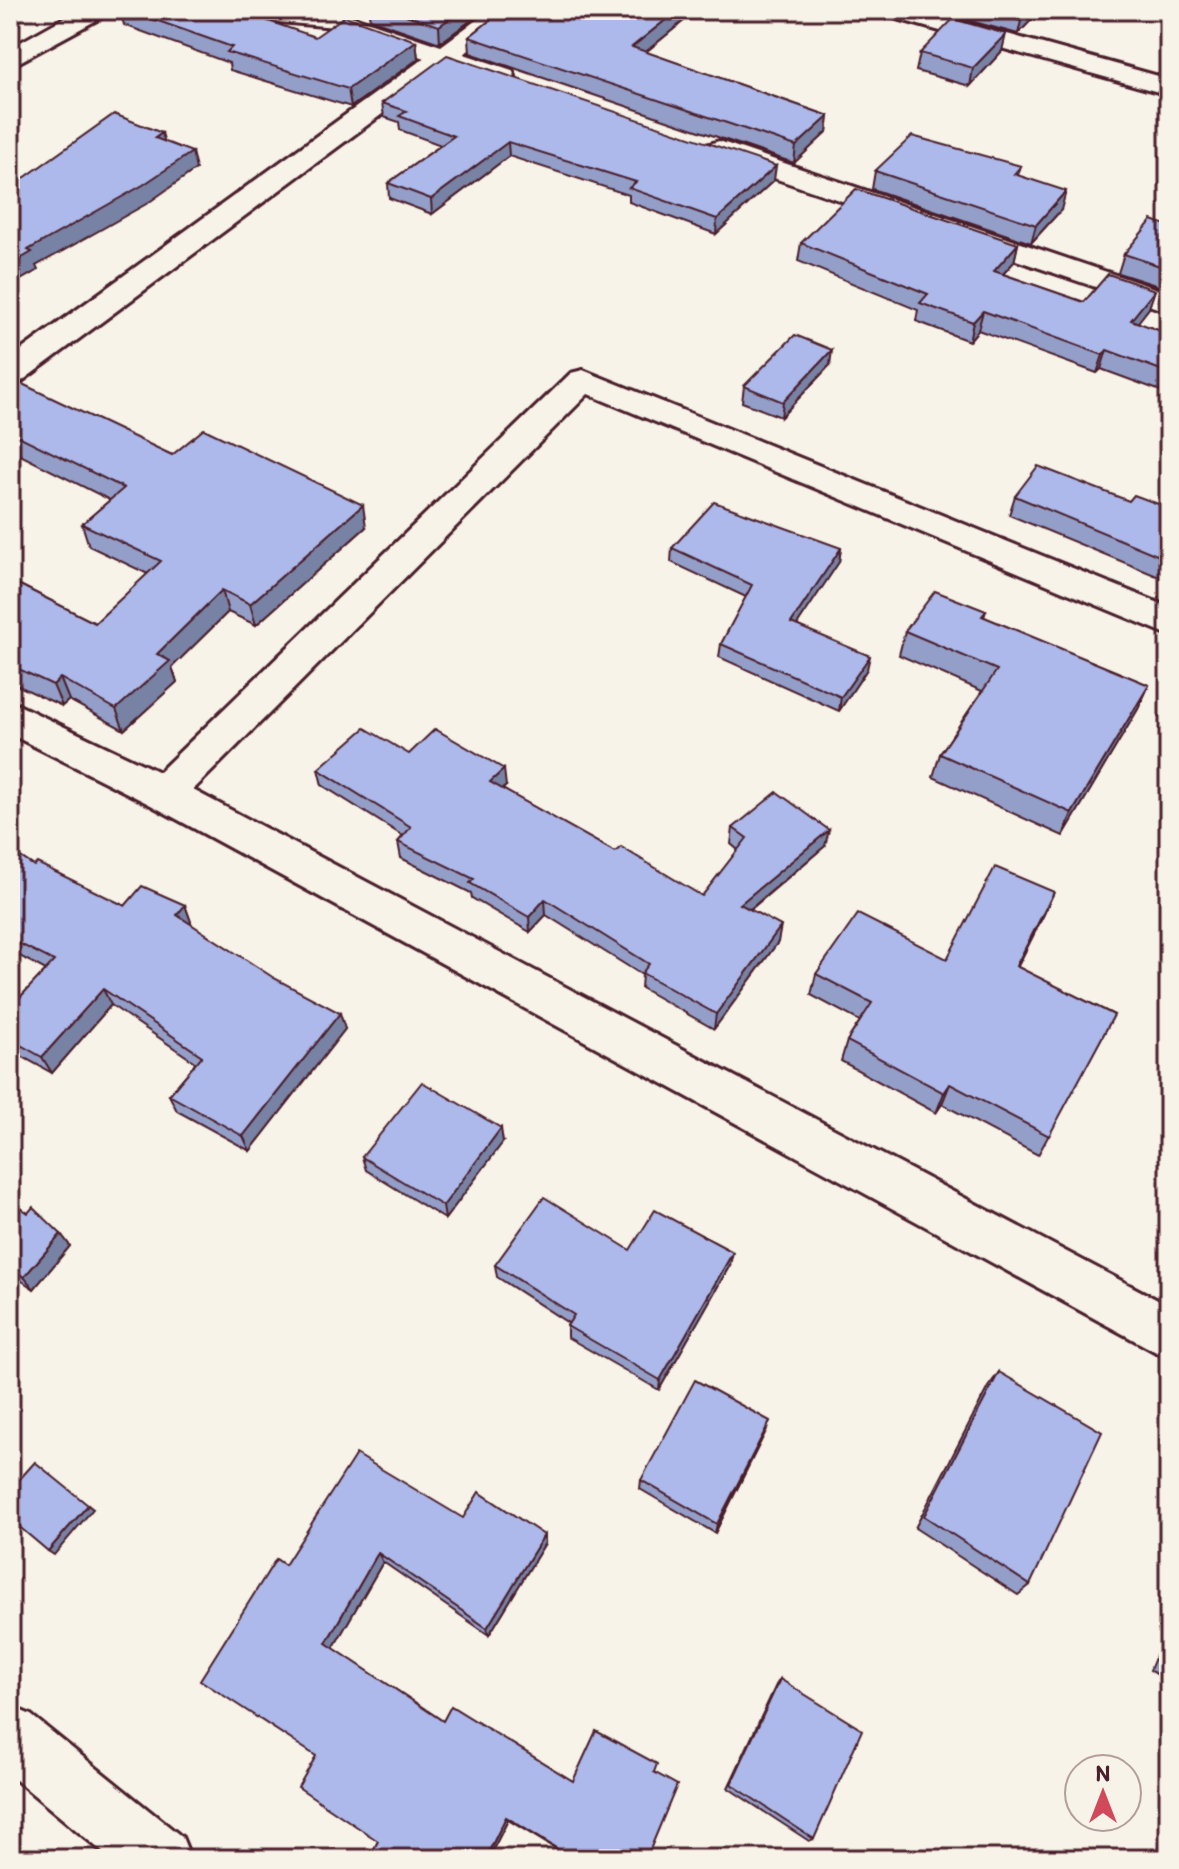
<svg xmlns="http://www.w3.org/2000/svg" width="1179" height="1869" font-family="Itim,sans-serif">
<rect width="100%" height="100%" fill="#f7f3e8"/>
<filter id="ink" filterUnits="userSpaceOnUse"><feTurbulence type="fractalNoise" baseFrequency=".0125" numOctaves="2"/><feDisplacementMap in="SourceGraphic" scale="16" xChannelSelector="R" yChannelSelector="G"/><feConvolveMatrix kernelMatrix="1 2 1 2 8 2 1 2 1" color-interpolation-filters="sRGB"/></filter>
<g filter="url(#ink)">
<g fill="none" stroke-linecap="round" stroke-linejoin="round">
<defs>
<g id="street">
<polygon points="78,10 110,10 106,15 10,67 10,48"/>
<polygon points="222,10 339,12 441,46 490,10 520,10 464,54 512,70 515,76 512,82 502,84 447,66 22,381 10,384 10,358 424,58 335,27 235,18"/>
<polygon points="879,10 921,10 1169,79 1169,95 883,15"/>
<polygon points="719,141 1169,293 1169,312 709,156 705,150 709,144"/>
<polygon points="583,370 1169,607 1169,635 588,394 193,790 1169,1306 1169,1359 149,804 10,734 10,701 159,772 571,373"/>
</g>
<polygon id="secondary" points="10,1706 31,1715 182,1837 191,1859 111,1859 10,1775"/>
</defs>
<use href="#street" stroke="#4a1f2b" stroke-width="6"/>
<use href="#secondary" stroke="#4a1f2b" stroke-width="6"/>
<use href="#street" fill="#f7f3e8" fill-rule="evenodd"/>
<use href="#secondary" fill="#f7f3e8" fill-rule="evenodd"/>
</g>
<g fill="#949fc9" stroke="#4a1f2b" stroke-width="2">
<polygon points="120,10 315,37 416,41 418,59 351,107 230,70 229,63 124,25"/>
<polygon points="368,10 485,10 440,43 370,19"/>
<polygon points="503,10 697,10 646,52 829,116 827,132 794,163 470,53 469,37"/>
<polygon points="969,10 1041,10 1018,34 967,20"/>
<polygon points="1002,51 970,86 916,71 920,53"/>
<polygon points="382,103 774,180 716,234 629,202 629,195 509,156 432,214 389,198 388,183 441,145 400,130 399,122 384,117"/>
<polygon points="1021,166 1018,175 1061,210 1031,243 872,189 875,171"/>
<polygon points="1169,226 1169,284 1165,288 1118,273 1124,254"/>
<polygon points="801,243 1018,244 1014,262 1003,274 1084,302 1149,308 1137,323 1169,334 1169,394 1101,369 1097,373 978,330 969,341 916,321 918,310 798,261"/>
<polygon points="830,365 781,417 742,402 744,386"/>
<polygon points="10,385 172,455 366,527 256,625 228,612 172,667 177,682 124,730 69,700 62,706 10,682 10,580 95,623 148,574 89,546 82,524 110,500 10,450"/>
<polygon points="1015,496 1129,501 1169,508 1169,581 1009,515"/>
<polygon points="672,548 841,548 839,562 797,625 867,669 839,711 719,657 721,644 746,597 671,562"/>
<polygon points="986,611 984,617 1149,685 1138,709 1063,836 933,777 940,754 982,691 899,655 905,631"/>
<polygon points="409,754 506,786 502,789 615,852 702,896 738,850 731,844 733,828 825,846 750,910 778,942 714,1029 641,988 642,975 546,915 530,932 472,898 471,893 401,858 398,842 403,836 322,785 318,769"/>
<polygon points="10,850 34,866 125,906 185,905 191,922 190,924 345,1029 250,1151 177,1111 169,1095 196,1063 111,1005 52,1073 10,1050 10,1008 46,970 10,951"/>
<polygon points="1044,914 1017,967 1114,1015 1038,1155 942,1104 936,1113 841,1061 847,1041 860,1021 811,995 816,974 947,959"/>
<polygon points="503,1142 445,1219 366,1170 362,1157"/>
<polygon points="10,1207 61,1234 70,1246 34,1289 10,1273"/>
<polygon points="495,1265 730,1265 659,1390 567,1337 567,1326 568,1323 497,1277"/>
<polygon points="999,1372 1030,1585 1018,1595 915,1528 988,1387"/>
<polygon points="766,1431 715,1533 640,1489 641,1480"/>
<polygon points="463,1518 545,1543 489,1635 383,1562 333,1648 443,1721 573,1781 654,1772 649,1852 658,1859 572,1859 508,1820 488,1859 369,1859 378,1841 316,1756 285,1565"/>
<polygon points="1169,1623 1169,1682 1150,1670"/>
<polygon points="780,1679 814,1839 809,1841 728,1788 776,1685"/>
</g>
<g fill="#7882a4" stroke="#4a1f2b" stroke-width="2">
<polygon points="462,10 485,10 440,43 439,26"/>
<polygon points="678,10 697,10 632,63 632,47"/>
<polygon points="1031,10 1041,10 1018,34 1021,21"/>
<polygon points="1006,34 1002,51 970,86 973,68"/>
<polygon points="416,41 418,59 351,107 348,89"/>
<polygon points="829,116 827,132 794,163 796,146"/>
<polygon points="162,133 167,150 155,138"/>
<polygon points="508,142 509,156 432,214 431,199"/>
<polygon points="192,152 196,169 148,203 36,266 38,270 10,286 10,265 28,250"/>
<polygon points="776,166 774,180 716,234 717,219"/>
<polygon points="1066,191 1061,210 1031,243 1036,225"/>
<polygon points="1018,244 1014,262 989,289 994,271"/>
<polygon points="1155,290 1149,308 1125,339 1131,320"/>
<polygon points="983,311 978,330 969,341 973,322"/>
<polygon points="832,350 830,365 781,417 783,402"/>
<polygon points="1107,350 1101,369 1097,373 1103,355"/>
<polygon points="363,505 366,527 256,625 250,604"/>
<polygon points="841,548 839,562 789,637 791,623"/>
<polygon points="222,590 228,612 172,667 177,682 124,730 116,709 157,654"/>
<polygon points="870,656 867,669 839,711 841,697"/>
<polygon points="60,678 69,700 62,706 53,685"/>
<polygon points="1149,685 1138,709 1063,836 1072,813"/>
<polygon points="504,769 506,786 491,798 490,782"/>
<polygon points="829,830 825,846 737,920 740,904"/>
<polygon points="1054,892 1044,914 1007,988 1016,966"/>
<polygon points="545,899 546,915 530,932 529,917"/>
<polygon points="185,905 191,922 184,932 177,915"/>
<polygon points="781,926 778,942 714,1029 716,1014"/>
<polygon points="103,989 111,1005 52,1073 42,1057"/>
<polygon points="340,1013 345,1029 250,1151 243,1136"/>
<polygon points="950,1084 942,1104 936,1113 944,1093"/>
<polygon points="501,1128 503,1142 445,1219 443,1206"/>
<polygon points="61,1234 70,1246 34,1289 24,1277"/>
<polygon points="733,1252 730,1265 659,1390 660,1380"/>
<polygon points="770,1421 766,1431 715,1533 717,1524"/>
<polygon points="88,1505 93,1509 54,1555 48,1551"/>
<polygon points="544,1535 545,1543 489,1635 487,1628"/>
<polygon points="378,1553 383,1562 332,1650 326,1643"/>
<polygon points="506,1817 508,1820 488,1859 485,1859"/>
</g>
<g fill="#acb9ea" stroke="#4a1f2b" stroke-width="2">
<polygon points="127,10 236,10 315,37 345,16 416,41 348,89 227,52 232,47"/>
<polygon points="390,10 462,10 439,26"/>
<polygon points="503,10 678,10 632,47 829,116 796,146 469,37"/>
<polygon points="982,10 1031,10 1021,21"/>
<polygon points="953,19 1006,34 973,68 920,53"/>
<polygon points="447,55 776,166 717,219 629,188 636,182 508,142 431,199 388,183 454,136 399,116 407,111 382,103"/>
<polygon points="114,114 162,133 155,138 192,152 143,185 28,250 32,252 10,265 10,188"/>
<polygon points="912,136 1021,166 1014,174 1066,191 1036,225 875,171"/>
<polygon points="856,189 1018,244 994,271 1084,302 1108,274 1155,290 1131,320 1169,334 1169,373 1107,350 1103,355 983,311 973,322 920,303 928,294 801,243"/>
<polygon points="1152,220 1169,226 1169,269 1124,254"/>
<polygon points="795,335 832,350 783,402 744,386"/>
<polygon points="16,381 172,455 204,429 363,505 250,604 222,590 157,654 170,661 116,709 60,678 53,685 10,665 10,580 95,623 161,561 82,524 124,488 10,432 10,385"/>
<polygon points="1038,466 1129,501 1134,495 1169,508 1169,560 1015,496"/>
<polygon points="714,502 841,548 791,623 870,656 841,697 721,644 752,585 672,548"/>
<polygon points="935,591 986,611 982,616 1149,685 1072,813 940,754 997,670 905,631"/>
<polygon points="365,728 409,754 435,729 504,769 490,782 615,852 621,847 702,896 747,838 733,828 777,792 829,830 740,904 781,926 716,1014 642,973 649,964 545,899 529,917 470,883 474,879 398,842 411,827 318,769"/>
<polygon points="10,850 34,866 37,863 125,906 142,886 185,905 177,915 274,978 340,1013 243,1136 169,1095 202,1056 103,989 42,1057 10,1039 10,1008 54,961 10,939"/>
<polygon points="995,867 1054,892 1016,966 1114,1015 1049,1136 950,1084 944,1093 847,1041 872,1003 816,974 858,914 947,959"/>
<polygon points="422,1082 501,1128 443,1206 362,1157"/>
<polygon points="544,1197 630,1250 655,1210 733,1252 660,1380 567,1326 574,1315 495,1265"/>
<polygon points="14,1203 28,1213 33,1207 61,1234 24,1277 10,1267 10,1207"/>
<polygon points="999,1372 1102,1432 1030,1585 924,1516"/>
<polygon points="695,1380 770,1421 717,1524 641,1480"/>
<polygon points="356,1454 463,1518 479,1492 544,1535 487,1628 378,1553 326,1643 443,1721 451,1706 573,1781 596,1731 657,1764 654,1772 677,1785 649,1852 658,1859 574,1859 506,1817 485,1859 369,1859 378,1841 298,1787 316,1756 200,1680 276,1559 285,1565"/>
<polygon points="35,1462 88,1505 48,1551 10,1519 10,1490"/>
<polygon points="780,1679 862,1730 814,1839 731,1784"/>
</g>
</g>
<rect width="1179" height="1869" fill="none" stroke="#f7f3e8" stroke-width="40"/>
<rect x="20" y="20" width="1139" height="1829" fill="none" stroke="#4a1f2b" stroke-width="3" filter="url(#ink)"/>
<g transform="translate(1103 1793)"><circle r="38" fill="#f7f3e8" stroke="#b29e9c" stroke-width="2"/>
<path d="M0-6L14 30L0 20L-14 30Z" fill="#d1495b"/>
<text y="-12" font-size="22" font-weight="bold" text-anchor="middle" fill="#4a1f2b">N</text>
</g>
</svg>
